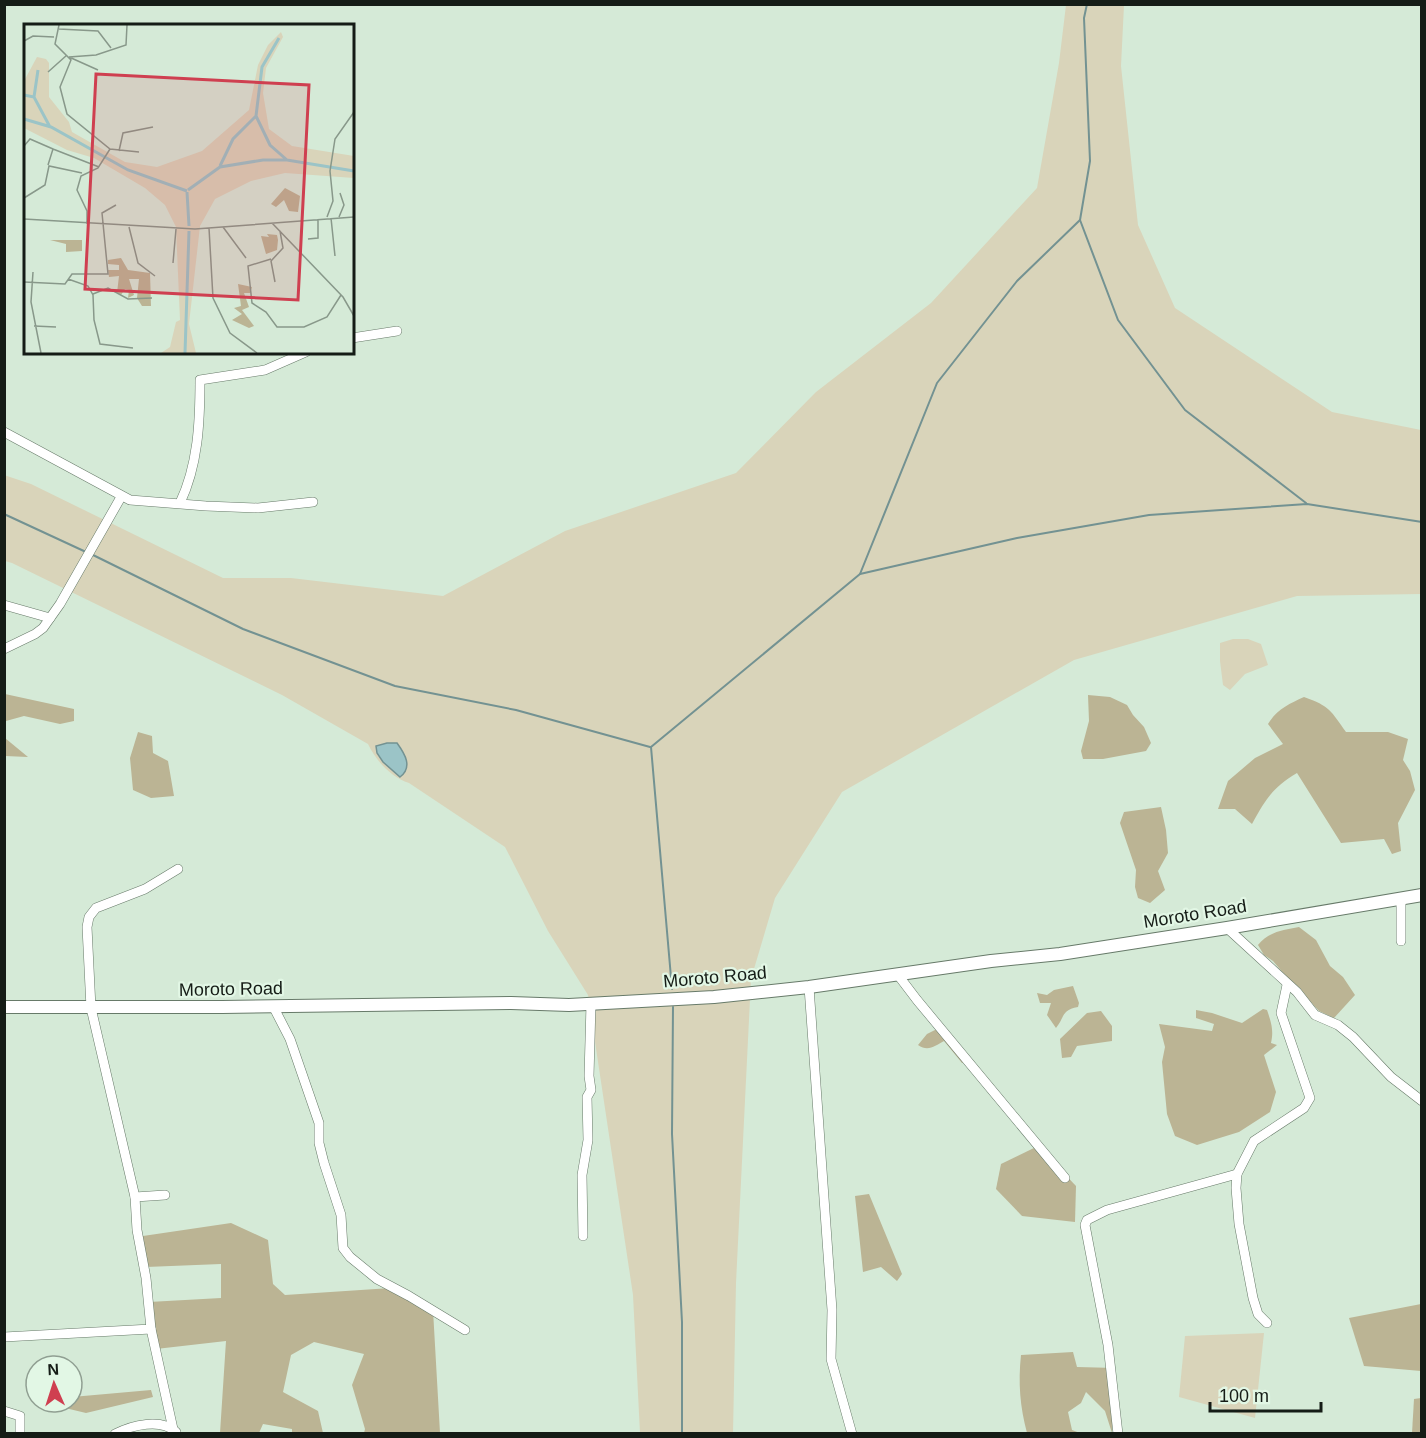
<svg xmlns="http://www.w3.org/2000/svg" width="1426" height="1438" font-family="Arial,sans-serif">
<rect width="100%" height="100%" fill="#d5ead7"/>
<g fill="#d9d4ba">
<path d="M1066,5H1124L1121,66L1138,225L1175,308L1332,412L1421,430V594L1297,596L1074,660L842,792L775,898L751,979L736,1283L733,1433H640L633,1295L588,995L548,931L505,847L409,783C391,777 376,761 368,744L282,695L12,563L5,561L4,475L31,484L223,578H291L443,596L565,531L736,473L816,392L931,303L1037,188L1059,63Z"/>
<polygon points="1233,639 1248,639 1261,644 1268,665 1245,674 1230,690 1223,685 1220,661 1220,643"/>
<polygon points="1264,1333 1255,1418 1179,1397 1185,1336"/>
</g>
<g fill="#bbb494">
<polygon points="5,694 74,709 74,721 60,724 24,716 6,721 5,729"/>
<polygon points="1088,695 1110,697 1127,705 1133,715 1144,727 1151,743 1146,751 1103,759 1083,759 1081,751 1089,721"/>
<path d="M1304,697C1330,706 1331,711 1346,732H1388L1408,739L1403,760L1410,771L1415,790L1398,823L1401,851L1392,854L1384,839L1341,843L1297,773C1272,788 1266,799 1252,824L1235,809H1218L1228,781L1255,758L1283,744L1268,724C1277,709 1289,704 1304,697Z"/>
<polygon points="138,732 152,736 153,753 168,761 174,796 151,798 133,790 130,758"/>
<polygon points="5,738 28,757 5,756"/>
<polygon points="1161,807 1166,830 1168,853 1158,871 1165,890 1150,903 1138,898 1135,887 1136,870 1120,823 1124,812"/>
<path d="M1299,927L1316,940L1330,966L1343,977L1355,995L1334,1018L1319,1011L1307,998L1300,988L1290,981L1273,961L1264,955L1258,945C1268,932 1283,930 1299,927Z"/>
<path d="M1073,986L1079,1003L1078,1007C1061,1010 1065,1017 1056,1028L1047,1015L1051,1003H1040L1037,993L1047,995L1054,990Z"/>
<path d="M1263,1009L1267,1010C1271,1022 1274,1030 1271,1043L1277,1045L1264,1055L1276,1092L1270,1112L1239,1132L1197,1145L1175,1136L1167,1114L1162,1062L1165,1047L1159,1024L1212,1031L1214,1024L1196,1018V1010L1212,1013L1242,1023Z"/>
<polygon points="1101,1011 1112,1026 1112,1041 1077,1046 1071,1057 1062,1058 1060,1039 1087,1013"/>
<path d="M935,1030H940L967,1061L962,1063L944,1041C935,1046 928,1052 918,1045L927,1034Z"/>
<polygon points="1038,1146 1076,1186 1075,1222 1022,1216 996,1189 1001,1164"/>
<polygon points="869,1194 902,1274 897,1281 881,1267 863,1272 855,1196"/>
<polygon points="231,1223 268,1240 273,1284 285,1295 391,1288 433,1310 440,1433 364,1433 365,1429 352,1385 364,1354 314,1342 291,1355 283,1392 318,1411 323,1433 292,1433 292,1429 263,1424 259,1433 220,1433 226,1341 156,1349 149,1302 221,1298 221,1264 146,1267 143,1236"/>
<polygon points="1421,1304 1421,1371 1364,1366 1349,1318"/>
<path d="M1073,1352L1077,1367L1115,1368L1112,1433L1105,1411L1086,1392L1081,1403L1068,1412L1072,1430L1080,1433H1027C1020,1407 1018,1383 1021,1355Z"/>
<polygon points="151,1390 153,1397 86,1413 61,1407 62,1402 72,1402 72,1397"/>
<polygon points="1421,1398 1421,1433 1412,1433 1414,1399"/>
</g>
<path fill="#9bc4c7" stroke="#739292" stroke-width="1.5" d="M387,743H397C405,754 413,767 400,777L383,762L377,753L376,746Z"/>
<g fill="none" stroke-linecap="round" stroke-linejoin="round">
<g stroke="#739292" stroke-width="2">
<polyline points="1080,220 1118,320 1185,410 1306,503"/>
<polyline points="4,514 86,552"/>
<polyline points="91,554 243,629 395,686 516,710 650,747"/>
<polyline points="860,574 937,383 1017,281 1080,220 1090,161 1084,18 1087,4"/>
<polyline points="651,747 860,574 1017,538 1149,515 1307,504 1422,522"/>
<polyline points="651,747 672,989"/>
<polyline points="673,1007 672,1134 682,1322 682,1434"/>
</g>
<defs>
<g id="minor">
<polyline points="352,338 397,331"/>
<polyline points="4,432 130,500 206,506 258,508 313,502"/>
<path d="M180,503C198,465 200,423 200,380L265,370L306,352"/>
<polyline points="4,605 50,618"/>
<polyline points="4,649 35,634 43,628 60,604 121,497"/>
<polyline points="1227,928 1297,992 1315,1015 1338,1025 1353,1037 1391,1077 1422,1101"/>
<polyline points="1401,941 1401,899"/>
<polyline points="898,975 917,1000 1065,1178"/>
<polyline points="809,987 832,1310 831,1359 852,1434"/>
<polyline points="273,1006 290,1039 319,1123 319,1143 324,1163 341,1215 343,1248 350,1257 377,1279 409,1296 465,1330"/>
<polyline points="135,1197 165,1195"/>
<polyline points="583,1236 582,1175 588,1140 587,1097 591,1090 589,1076 591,1004"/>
<polyline points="1267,1323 1258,1314 1253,1298 1239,1224 1236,1188 1237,1174 1254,1141 1304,1108 1310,1098 1281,1013 1287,985"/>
<polyline points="151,1329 173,1429"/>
<polyline points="4,1337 151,1329 146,1278 137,1230 135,1197 91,1008 87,927 89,917 96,908 145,889 178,869"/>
<polyline points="4,1411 20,1416 20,1434"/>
<path d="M115,1434C132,1425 161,1418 176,1432"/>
<polyline points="1118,1434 1108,1345 1085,1225 1087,1220 1107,1210 1237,1174"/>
</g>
<polyline id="major" points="4,1007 222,1007 511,1003 569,1005 714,997 809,987 991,961 1060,954 1227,928 1422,895"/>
</defs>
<use href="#minor" stroke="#677a69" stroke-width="10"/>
<use href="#major" stroke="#677a69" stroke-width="14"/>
<use href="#minor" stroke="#fff" stroke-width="9"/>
<use href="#major" stroke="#fff" stroke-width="12"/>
</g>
<g text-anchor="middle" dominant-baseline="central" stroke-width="4.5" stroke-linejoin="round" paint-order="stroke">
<g font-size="18" fill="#151c16" stroke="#e2f7e5">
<text transform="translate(1195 914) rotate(-9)">Moroto Road</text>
<text transform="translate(715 977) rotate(-5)">Moroto Road</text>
<text transform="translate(231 989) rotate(-1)">Moroto Road</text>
</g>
</g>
<g transform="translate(24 24)">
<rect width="330" height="330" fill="#d5ead7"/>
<path d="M257,8L259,13L242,44L239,69L245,105L268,122L330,132V154L261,149L227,157L191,175L176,202L165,300L172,329H137L146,323L152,298L156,296L152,203L141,181L121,164L70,134L43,126L0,104V57L13,33L22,35L25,39V73L45,98L48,108L101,138L133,143L178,127L225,86L234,41L244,21Z" fill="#d9d4ba"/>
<path d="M261,164L276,172L274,188L265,187L260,176L252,183L247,180ZM243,210L253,211L254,216L253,226L242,230L237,212L245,213ZM26,216H58V227L42,228V220ZM97,234L104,246L126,249L127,282H118L113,274L115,255H105L110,271L104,274L105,266L101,265L97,271L93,269L95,252L85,253L84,246H95V241L84,240V236ZM214,260L228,263L226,269H220L225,283L218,286L230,302L225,304L208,296L218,290L210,284L217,282Z" fill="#bbb494"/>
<path fill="none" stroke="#9bc4c7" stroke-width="3" d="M0,71L10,73L26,103M10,73L14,46M232,92L246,121L263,136M0,95L27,103L104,146L163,167M196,142L209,115L232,92L238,43L255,14M164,166L196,143L239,136H263L330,147M163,168L165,202M161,329L165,207"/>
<path fill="none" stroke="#88988a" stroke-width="1.5" d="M35,1L31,20L47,36L36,63L43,90L86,125L115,128M35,5L74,7L87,24M0,17L9,12L30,13M45,33L72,31L102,21L103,1M45,33L74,46M24,48L43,31M0,122L6,115L29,125L24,141M29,125L75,143M95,127L99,109L129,103M0,174L21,161L25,142L58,149M303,193L309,177L306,147L311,115L330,88M315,193L320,181L316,169M307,194L311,232M0,195L171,205L330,193M248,199L319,273L330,292M63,200V187L53,166L57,152L74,144L86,125M105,203L114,239L131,252M199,203L222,234M185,204L189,274L206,309L233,329M284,215L294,214V195M247,235L224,242L228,279L242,288L253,303H280L303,293L317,271M149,239L152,205M9,248L7,278L17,329M44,255L64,262L69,271L70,296L76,320L109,324M0,258L41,260L48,250H84L78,189L92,181M251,258L247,237L259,224L256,207M69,270L84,264L104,275L128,274M10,302L32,303"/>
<path fill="#cf3f50" fill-opacity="0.15" stroke="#cf3f50" stroke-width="3" d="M72,50L285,61L274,276L61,265Z"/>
<rect width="330" height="330" fill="none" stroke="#151c16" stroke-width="3"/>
</g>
<rect width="1426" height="1438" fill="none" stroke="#151c16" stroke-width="12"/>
<g transform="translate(54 1384) rotate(357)"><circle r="28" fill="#e2f7e5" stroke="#909f92" stroke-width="1.5"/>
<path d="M0-4.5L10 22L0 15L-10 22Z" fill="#cf3f50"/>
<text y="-9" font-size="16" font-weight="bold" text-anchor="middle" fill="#151c16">N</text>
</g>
<path d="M1210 1402v9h111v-9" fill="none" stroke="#151c16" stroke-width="3"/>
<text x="1219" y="1402" font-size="18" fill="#151c16" stroke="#e2f7e5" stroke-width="4.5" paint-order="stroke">100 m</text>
</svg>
